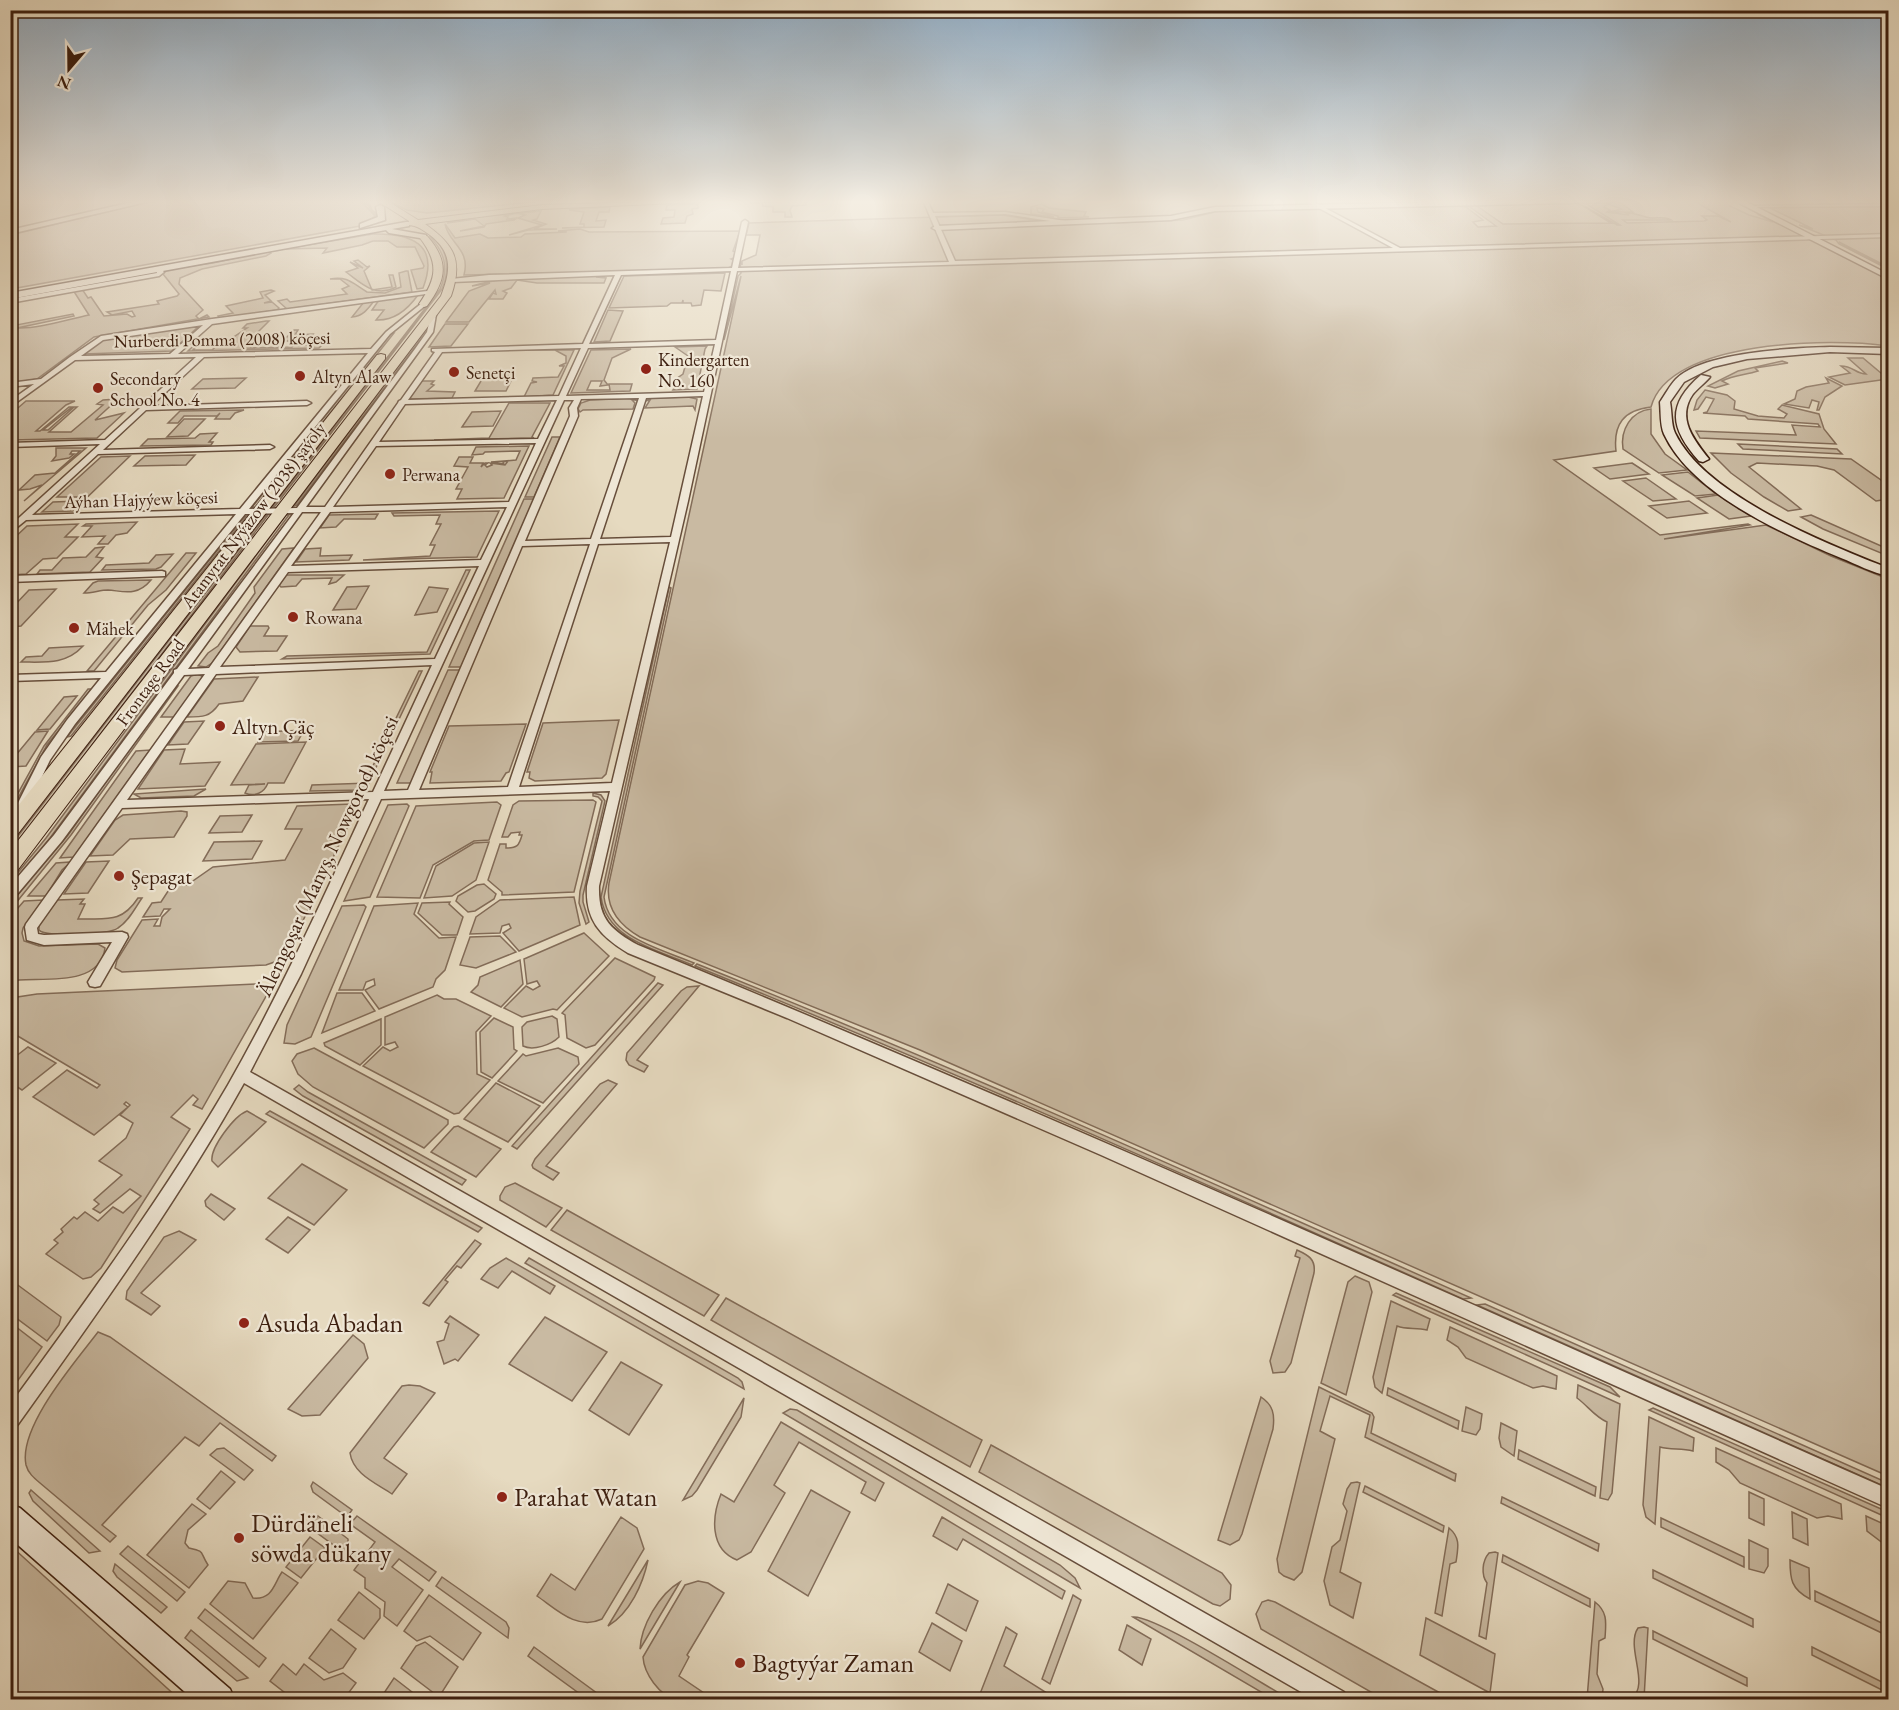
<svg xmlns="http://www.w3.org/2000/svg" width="1899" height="1710" font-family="'EB Garamond',serif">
<rect width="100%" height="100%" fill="#e6dac0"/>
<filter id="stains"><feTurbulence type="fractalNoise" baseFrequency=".00333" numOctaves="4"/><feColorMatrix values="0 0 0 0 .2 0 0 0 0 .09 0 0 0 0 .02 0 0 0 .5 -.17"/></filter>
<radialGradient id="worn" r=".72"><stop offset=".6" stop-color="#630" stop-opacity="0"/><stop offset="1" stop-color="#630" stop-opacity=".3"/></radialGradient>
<g fill="#c9baa2" stroke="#836c58" stroke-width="1.5">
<path d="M156,200H357C364,201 370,202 372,210L380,216H377L370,210L369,206L361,201L375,216L360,226L11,289V235Z"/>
<polygon points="386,200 550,200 427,213 407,210"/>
<polygon points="806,200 806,205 792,206 790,210 792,217 785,217 785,212 773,212 773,207 763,206 762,203 750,203"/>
<path d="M1692,200H1727L1733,203L1730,206L1749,215L1773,222L1757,214L1762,215L1888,279V346C1833,338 1669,339 1651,407C1624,410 1613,424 1616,451L1554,460L1660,535L1748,524L1750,525L1664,539L1766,525L1831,556L1888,579V1476L920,1050L640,937C619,925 605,908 609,883L741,276L724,340L738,276L741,273L740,263L741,262L742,265V261L756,255L760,235H746L749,223L1002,215L1059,224L1113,223L1183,220L1219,211L1443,205L1466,207L1483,220L1473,222L1478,227L1496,226L1466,204H1520L1477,206L1503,224L1611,223L1577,202L1617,225H1620L1583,202L1618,201L1633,212H1609L1622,209L1608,204L1604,207L1610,210L1607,212L1629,215L1626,213C1635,213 1638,215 1646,217C1655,220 1663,215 1671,220H1623L1627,223L1704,221L1707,220L1702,216H1718L1731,222Z"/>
<polygon points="698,204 698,208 692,209 693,214 687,216 685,223 661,224 663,218 674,217 675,210 666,210 667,205"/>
<polygon points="1041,204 1049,208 1086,212 1084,216 1089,217 1058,218 1058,216 1042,212 1044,209 1037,208 1038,212 1054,217 1031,214 1031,207"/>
<polygon points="1888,206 1888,267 1839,242 1888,269 1839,244 1836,240 1799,225 1813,229 1770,208"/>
<polygon points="610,207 609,212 599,212 596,221 606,220 604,227 562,228 584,227 584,224 580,224 584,212 569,210 573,209"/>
<polygon points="541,211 537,219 533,220 546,224 534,229 557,229 528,230 509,235 542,225 518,218 525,215 517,213 505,216 508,217 507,219 517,218 514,220 486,224 484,227 460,231 484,226 475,219 447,223 468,218"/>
<path d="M445,224L455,238L480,234L488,238L521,237L525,234L566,232V231H558L580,229L589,232L740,231L733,251L735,252L734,258L731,259L733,260L732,266L726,269L464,275C471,249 448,243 445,224Z"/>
<path d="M373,234C411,233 440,244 423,288L417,289L411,270L423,268L424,266L415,247H397L388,241H373L362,245L323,253L327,248L284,249Z"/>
<path d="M429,236C449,246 450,271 442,289L275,506L272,507L440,289C449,268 445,252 429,236Z"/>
<path d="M269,251L271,253L266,256L202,269L180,278L179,284L203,310L196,316L199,319L207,315L209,317L94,337L37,379L11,383V326L73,314L74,316L17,328C38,329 65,320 89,315L73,290L82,289L88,298L91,297L104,316L127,314L132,317L135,316L132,311L112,315L107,312L159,304L157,301L177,296L179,294L163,274L168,269L213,263Z"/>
<path d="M358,260L367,267L370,266L364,271L372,290L392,287L389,275H393L396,287C375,298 362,284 346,272L358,268L350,262L363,268L354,261Z"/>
<path d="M406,271H408L412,292L287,309L278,301L287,299L290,302L347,294L342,289L349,286L340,279H330C348,276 352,283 367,292L385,293L401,287L399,273Z"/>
<polygon points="725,273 721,291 704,290 701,305 692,306 691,303 683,303 683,300 682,303 671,303 667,306 609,308 624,276"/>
<path d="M605,276L596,277L606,278L604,283H537L517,280L511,288L503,291L507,293L503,299H489L493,293L496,294L495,290L469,322H446L469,291L490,283L472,286C511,274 564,277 605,276Z"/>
<polygon points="271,290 274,291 265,295 271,301 264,303 272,302 279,308 277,310 219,318 218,316 233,313 226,306 263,298 260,292"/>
<path d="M418,295C408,309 394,321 376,320L384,310H372L379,300L374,301C368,309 363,316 352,317L364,302L296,312Z"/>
<polygon points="608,310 623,311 610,341 594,342"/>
<polygon points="266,321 269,321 242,348 292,347 297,341 283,341 294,330 298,330 295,335 313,334 304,345 323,344 319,348 188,351 201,339 204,339 193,350 212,350 222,341 232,338 247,328 243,328 247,324"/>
<polygon points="445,324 468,324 451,346 429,347"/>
<polygon points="200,325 172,351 83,354 100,340"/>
<polygon points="426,332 297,505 294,506 423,333"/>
<polygon points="391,333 394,333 255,507 252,507"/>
<polygon points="707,346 705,349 697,389 673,390 676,386 670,383 683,374 688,356 675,347"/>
<polygon points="631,349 612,358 604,380 608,385 600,386 602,381 591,381 587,390 610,390 609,384 632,384 630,391 571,393 591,350"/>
<polygon points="528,350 574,350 553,395 524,397 531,383 537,382 532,381 533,378 558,377 564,366 559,366 566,363 566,356 555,350"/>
<path d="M1848,358H1863L1888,379L1845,385L1829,377L1850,373L1841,366C1853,366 1856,374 1866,374Z"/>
<path d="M1782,361L1788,363L1755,368L1758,371C1746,375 1734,375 1722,381L1728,384L1715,388L1708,386L1738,371Z"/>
<polygon points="514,375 506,391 475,391 484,376"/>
<polygon points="246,378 235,388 192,389 203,379"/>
<polygon points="1826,378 1842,386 1825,397 1819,410 1817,410 1819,402 1812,400 1809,408 1784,404 1795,399 1797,391 1806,387 1829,383"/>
<polygon points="421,381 434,381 431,384 434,385 427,391 455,392 452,398 408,399"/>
<polygon points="1705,390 1727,395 1735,401 1734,409 1758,416 1784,418 1787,414 1778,409 1782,405 1819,414 1824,429 1836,444 1700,438 1696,431 1796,435 1792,425 1820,427 1818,424 1748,419 1745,416 1703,413 1707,412 1714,399 1706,397 1698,409 1694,410 1697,400"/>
<polygon points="688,397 697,399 695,410 693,406 645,408 650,400 645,401 652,398"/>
<polygon points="632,398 638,401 631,399 635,403 633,409 583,410 580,412 578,409 581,403 590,400"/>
<polygon points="118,399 95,420 124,413 97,438 11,440 11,414 26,401 75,401 66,405 36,431 40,431 69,407 72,407 43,430 48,430 74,407 77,407 49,432 71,432 103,405 97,404 103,400"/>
<polygon points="509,403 550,403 532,437 534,438 434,440 489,438"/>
<path d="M1651,409V434L1665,454L1687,470L1659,473L1623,449C1620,430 1631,411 1651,409Z"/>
<polygon points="244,410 235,413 230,419 215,419 220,413 217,416 184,416 178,423 168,423 180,411"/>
<polygon points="501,411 493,426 462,427 472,412"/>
<polygon points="184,419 205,419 188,436 167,437"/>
<polygon points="217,433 209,442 213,442 211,445 141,446 148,439 195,438 200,434"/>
<polygon points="552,437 560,437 534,497 525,497"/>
<polygon points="1738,444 1837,449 1842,454 1743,449"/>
<polygon points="529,446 504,498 457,499 462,489 456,489 468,467 454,466 459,457 473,457 470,463 483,463 481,467 485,463 488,463 485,465 487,467 492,465 490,463 505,465 508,461 503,462 504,464 491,462 516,460 520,451 485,452 483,454 472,455 476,447"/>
<polygon points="56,448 86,448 24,501 42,485 30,489 19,490 35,475 55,473 80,451 72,451 70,454 74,454 69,458 52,461 56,456"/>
<polygon points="1711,453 1851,459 1888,485 1888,499 1876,501 1834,470 1817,466 1757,463 1749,467 1801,509 1788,511 1764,497 1731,473"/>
<polygon points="195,455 186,465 134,466 145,456"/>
<polygon points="130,456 73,511 42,512 53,502 79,501 83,497 57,497 101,457"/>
<polygon points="1632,463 1649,474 1610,479 1594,468"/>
<polygon points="1688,472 1716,494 1695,496 1662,475"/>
<polygon points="1646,478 1676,499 1653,501 1623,481"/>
<polygon points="1718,495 1751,516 1729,519 1697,498"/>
<polygon points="524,499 534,499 461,667 449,667"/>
<polygon points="1689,501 1707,513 1667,518 1649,506"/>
<polygon points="499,511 477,557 363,560 430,556 435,545 430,545 441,524 436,524 440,515 394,516 392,513"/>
<polygon points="378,514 375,519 344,519 336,527 320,528 329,515"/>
<polygon points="268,515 11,851 11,845 265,516"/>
<polygon points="286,515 289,515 50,838 11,887 11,881 46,838"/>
<polygon points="1811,515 1888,549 1888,556 1823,529 1801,517"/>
<polygon points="247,516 71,736 67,737 244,517"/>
<polygon points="137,522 127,533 116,535 108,544 98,544 105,536 82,537 92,526 83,526 86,524"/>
<polygon points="78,524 65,537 78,537 57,558 43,559 26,574 11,575 11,541 27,526"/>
<polygon points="104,547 96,557 103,558 90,572 37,574 40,570 52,570 63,558 86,557 95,548"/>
<polygon points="294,548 212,663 206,667 198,666 208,653 218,646 255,593 254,587 282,549"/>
<polygon points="321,548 320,556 352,555 349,560 296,562 305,549"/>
<polygon points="186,553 196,553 166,590 148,605 94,671 87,671"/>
<polygon points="173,554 161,567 156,569 102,570 106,565 149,563 156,555"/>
<polygon points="466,570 470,570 430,654 282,659 287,656 427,652"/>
<polygon points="286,575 344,575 336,582 329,584 332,578 302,579 296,586 281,587 279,585"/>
<path d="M151,580C137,597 123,591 108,590C100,590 93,593 84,593L93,583L98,581Z"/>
<polygon points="369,586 356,609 333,610 347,587"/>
<polygon points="429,587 448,589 437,612 415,615"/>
<path d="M669,587L671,588L604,897C609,938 661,949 694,963L692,965C658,950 607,940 601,897Z"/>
<polygon points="56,589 21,626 11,627 11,609 29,590"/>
<polygon points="250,626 268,626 269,628 264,636 287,636 277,651 240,652 236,647"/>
<path d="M83,646C66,665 44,662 21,662L26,657L42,656L49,648Z"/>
<polygon points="448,670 460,670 411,783 397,783"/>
<polygon points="419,671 422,671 370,780 366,780"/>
<polygon points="197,674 202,676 202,679 175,717 161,717 191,676"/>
<path d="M258,677L243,701L219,704C210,717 203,717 187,717L214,679Z"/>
<polygon points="174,686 178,686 71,835 11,909 10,904 68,835"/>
<polygon points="88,689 92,689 47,745 11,811 11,806 44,746"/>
<polygon points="77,696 50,729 37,730 64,697"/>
<polygon points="619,720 606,774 602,778 535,781 529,778 530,772 527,772 543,723"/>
<polygon points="204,721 188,744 168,745 184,722"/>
<polygon points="526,724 509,772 506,773 501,781 430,783 432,772 430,772 449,726"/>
<polygon points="304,730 298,741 258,742 264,732"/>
<polygon points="48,731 26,766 11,767 11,761 35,732"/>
<path d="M306,742L284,783H268C264,793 255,797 245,793L249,785L265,784L231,785L256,744Z"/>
<polygon points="185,749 180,764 220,762 205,786 138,789 164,750"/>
<polygon points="150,750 74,857 60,858 136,751"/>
<polygon points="369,783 366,789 362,790 310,791 312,785"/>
<polygon points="206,789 194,796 141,798 134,794"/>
<polygon points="593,793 601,795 605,801 583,895 583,902 589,922 586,924 579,903 580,891 602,801 598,797 593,796"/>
<path d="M593,800L596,802L574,892L502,895V892L488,880L500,844H506V848C517,848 519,846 522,835H519L520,832L511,833L508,837H502L513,805L519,801Z"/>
<polygon points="497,802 501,805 489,840 474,841 433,865 420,898 377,897 416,806"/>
<polygon points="353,804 357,807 289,950 280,960 266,965 122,972 115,968 117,960 142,920 158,919 154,926 160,926 162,917 170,909 164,909 160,916 143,917 152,903 161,902 172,885 187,885 213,867 285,860 302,829 285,829 297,806"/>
<polygon points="407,804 409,806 370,897 344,901 388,805"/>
<polygon points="181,811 187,812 187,816 174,837 130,839 113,855 90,856 115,820 123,815"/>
<polygon points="252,815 242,832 209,833 220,816"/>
<polygon points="262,841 252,859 203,861 214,842"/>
<polygon points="489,842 476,880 452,896 424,898 436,866 474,843"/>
<polygon points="109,861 88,893 64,894 86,862"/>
<polygon points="71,862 62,870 46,896 28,896 56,863"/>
<polygon points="484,884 496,894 494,899 475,911 468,912 456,901 458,896 477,885"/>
<polygon points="574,897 580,925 519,951 503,933 511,928 509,924 502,926 500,933 470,934 476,917 500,900"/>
<path d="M138,898H142C135,908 129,921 118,928C109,935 46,938 39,930V925L57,900L84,899L80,904H85L78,919C106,918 121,924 138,898Z"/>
<path d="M43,900L23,928L22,933L24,941L39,946L98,944L105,948C100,986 46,978 19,980L11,982V916L24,901Z"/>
<polygon points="450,902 449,904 463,917 457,935 442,935 418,913 422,903"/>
<polygon points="418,903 414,914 439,938 456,937 445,970 436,979 433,987 379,1009 365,990 375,985 374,979 366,982 363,990 339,990 374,906"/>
<polygon points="364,905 366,907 311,1037 295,1044 284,1043 287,1025 342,906"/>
<polygon points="584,933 609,956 557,1010 553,1009 522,1017 504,1008 526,986 533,990 540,986 537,981 527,984 524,959"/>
<polygon points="500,936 516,952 476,968 460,965 470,937"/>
<polygon points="615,958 655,977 654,980 595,1045 586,1048 567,1038 565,1015 562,1013"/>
<polygon points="520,960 523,984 501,1007 471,992 478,985 480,977"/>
<path d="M697,964C958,1068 1214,1184 1471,1298L1463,1299C1208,1185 953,1071 695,966Z"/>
<polygon points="658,983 663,985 517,1149 512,1146"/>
<polygon points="256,984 268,986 269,991 202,1109 193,1105 198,1099 193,1095 171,1117 190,1129 101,1268 91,1277 83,1279 46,1254 58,1243 54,1240 63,1232 61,1229 74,1217 77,1219 85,1212 98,1221 113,1207 123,1213 141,1196 130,1189 100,1213 93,1209 99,1204 94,1200 122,1175 99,1161 126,1138 133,1123 120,1115 130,1105 126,1102 124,1104 128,1107 94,1135 33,1097 67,1070 97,1088 100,1085 11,1032 11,998 37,994"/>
<polygon points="699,986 637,1060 648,1066 644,1072 629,1065 626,1060 627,1053 681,991 687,987"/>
<polygon points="337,993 362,993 375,1011 322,1033"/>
<polygon points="437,995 444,999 456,999 491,1016 476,1032 477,1074 490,1080 459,1113 454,1114 363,1066 383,1047 390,1051 398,1047 395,1042 385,1045 385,1017"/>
<path d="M552,1016L557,1019L559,1037C551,1045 533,1051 523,1046L522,1027L527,1022Z"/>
<polygon points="494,1018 513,1027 514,1049 517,1051 492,1078 481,1072 480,1032"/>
<polygon points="381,1019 381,1045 360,1065 325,1046 324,1043"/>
<polygon points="28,1047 56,1063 22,1090 11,1083 11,1060"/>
<polygon points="314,1048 448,1120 448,1124 424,1148 313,1087 298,1074 292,1061 297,1054"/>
<polygon points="558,1048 578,1057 579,1064 543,1103 498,1081 523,1054 526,1056"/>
<polygon points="608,1080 617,1084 546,1166 559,1173 553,1180 533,1168 532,1165 535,1159 600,1084"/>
<polygon points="496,1083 540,1106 508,1142 464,1119"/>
<polygon points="299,1085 308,1092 466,1180 462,1185 303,1096 294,1089"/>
<path d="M247,1111L266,1122L218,1167L212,1161C210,1148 234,1116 247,1111Z"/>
<polygon points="270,1111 482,1228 478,1232 266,1114"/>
<polygon points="458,1126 501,1149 476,1177 431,1152 454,1127"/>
<polygon points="302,1164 347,1190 314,1225 268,1198"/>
<polygon points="515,1183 562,1208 546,1227 500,1200 500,1196 505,1187"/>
<polygon points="211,1194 235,1209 224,1220 206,1206 205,1201"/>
<polygon points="567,1210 719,1295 704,1316 551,1230"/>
<polygon points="288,1217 310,1230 288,1253 266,1239"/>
<polygon points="179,1231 196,1240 141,1293 160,1306 151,1315 126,1299 127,1291 164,1237"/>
<polygon points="475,1240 481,1244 461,1268 457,1266 445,1280 448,1282 429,1306 423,1303"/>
<path d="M1297,1250C1308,1255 1316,1259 1314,1273L1291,1363L1285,1372L1273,1373L1270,1361L1300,1258L1295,1256Z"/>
<polygon points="506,1258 555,1286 550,1294 512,1271 498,1288 481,1279 490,1268"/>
<polygon points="529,1258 738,1378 742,1382 744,1389 525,1263"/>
<polygon points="1355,1276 1369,1282 1372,1292 1346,1395 1321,1383 1348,1282"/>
<polygon points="11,1280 61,1317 59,1325 47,1341 11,1314"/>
<polygon points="1396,1293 1610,1387 1620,1397 1393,1295"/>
<polygon points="726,1298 982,1440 970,1467 711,1320"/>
<path d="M1391,1301L1430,1319L1427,1330C1416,1327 1407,1330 1397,1326L1382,1393L1375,1387L1373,1377Z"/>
<polygon points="1485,1304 1888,1483 1888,1488 1477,1305"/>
<polygon points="450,1316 479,1335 458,1361 455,1359 444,1364 437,1342 444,1340 449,1324 445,1322"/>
<polygon points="545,1317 607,1352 572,1401 509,1364"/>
<polygon points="11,1323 42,1347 11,1390"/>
<polygon points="1450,1327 1557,1376 1556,1389 1543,1386 1533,1388 1466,1358 1458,1347 1447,1340"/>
<path d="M98,1332L110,1337L276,1456L272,1461L220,1423L199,1446L185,1437L102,1525L116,1536L110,1542L40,1483C34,1478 28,1473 26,1465C18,1427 76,1361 98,1332Z"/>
<polygon points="353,1335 364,1344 368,1358 320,1415 302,1416 288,1409"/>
<polygon points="621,1362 662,1385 629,1435 589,1410"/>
<path d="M409,1385L420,1386L435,1393L384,1458L407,1474L392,1494C376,1483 353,1474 350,1453L402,1386Z"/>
<path d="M1578,1385L1620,1404L1612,1493L1608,1500L1600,1498L1607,1422C1595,1417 1588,1406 1577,1398Z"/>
<polygon points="1319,1387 1372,1413 1374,1417 1371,1433 1456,1474 1455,1481 1365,1437 1370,1415 1330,1396 1320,1431 1335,1439 1302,1572 1294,1580 1284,1576 1279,1572 1277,1559"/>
<polygon points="1388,1388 1459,1421 1458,1429 1387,1395"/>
<path d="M1261,1397C1273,1405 1275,1414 1273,1429L1242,1534L1239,1540L1230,1545L1218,1540Z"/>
<polygon points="744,1398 741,1417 697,1490 692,1496 683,1500"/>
<polygon points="1466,1407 1482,1414 1480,1429 1476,1435 1462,1431"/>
<polygon points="1653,1408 1888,1512 1888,1518 1649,1410"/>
<polygon points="790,1409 797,1410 1060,1565 1075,1578 1080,1588 783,1413"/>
<path d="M1649,1417L1694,1438L1693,1451C1681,1448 1671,1450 1660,1447L1655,1524L1646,1517L1643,1505Z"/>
<path d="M781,1422L884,1483L875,1501L861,1493L866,1482L799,1442L774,1485L785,1493L751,1552L737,1560C709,1549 712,1516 721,1494L734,1502Z"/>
<polygon points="1501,1423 1517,1431 1514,1456 1501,1447 1499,1438"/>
<polygon points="991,1445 1222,1573 1231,1585 1230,1599 1220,1606 1213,1604 979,1472"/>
<polygon points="224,1448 253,1470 244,1480 210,1455 217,1449"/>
<polygon points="1716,1448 1841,1504 1842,1519 1828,1516 1817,1518 1740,1483 1729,1470 1716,1462"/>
<polygon points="1519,1450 1596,1487 1595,1496 1518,1459"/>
<polygon points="221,1471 235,1482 210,1509 197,1499"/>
<polygon points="313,1482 352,1510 347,1517 313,1492 311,1486"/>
<polygon points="1357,1482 1360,1483 1340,1572 1361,1583 1353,1618 1330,1605 1324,1581 1332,1547 1340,1540 1347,1511 1343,1504 1347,1489 1351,1483"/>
<polygon points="1365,1486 1444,1526 1443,1532 1363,1492"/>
<polygon points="31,1490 100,1551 89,1553 33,1501 29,1493"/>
<polygon points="811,1490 850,1512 808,1596 768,1571"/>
<polygon points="1749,1492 1764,1499 1764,1525 1749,1518"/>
<polygon points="1502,1497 1599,1544 1598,1551 1501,1503"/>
<path d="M192,1504L206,1514L188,1530L185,1543L189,1548C206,1552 199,1551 208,1565L189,1588L147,1555Z"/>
<polygon points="1792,1512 1807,1519 1808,1545 1793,1538"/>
<polygon points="318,1516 348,1539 348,1545 343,1552 309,1527"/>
<polygon points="357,1516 436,1572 429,1581 399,1559 392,1567 423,1590 397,1626 384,1616 385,1602 365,1588 365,1578 354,1570 375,1542 350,1524"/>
<polygon points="1866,1516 1888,1526 1888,1547 1867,1531"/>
<path d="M621,1517L637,1528L644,1549L602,1619C577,1631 556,1609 537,1596L551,1574L575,1590Z"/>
<polygon points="942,1517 1065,1591 1062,1599 963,1539 957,1550 933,1536"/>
<polygon points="1661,1518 1744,1557 1744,1567 1661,1527"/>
<path d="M1449,1528C1461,1538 1458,1548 1456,1562L1450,1564L1442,1616L1435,1613Z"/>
<polygon points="310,1537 325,1548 301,1578 286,1567"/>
<polygon points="1749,1540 1768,1549 1768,1566 1764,1573 1749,1569"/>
<polygon points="11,1546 179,1699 11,1699"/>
<polygon points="128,1546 185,1592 177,1601 120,1554"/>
<path d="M1495,1552L1498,1553L1486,1639L1479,1636L1487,1583C1481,1575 1482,1561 1489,1553Z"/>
<polygon points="1503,1555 1590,1599 1590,1607 1502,1562"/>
<path d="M648,1560C643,1584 630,1613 608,1626Z"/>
<path d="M1790,1560L1809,1568L1810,1599C1791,1589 1790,1579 1790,1560Z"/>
<polygon points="115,1564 167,1607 161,1613 117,1577 113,1571"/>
<polygon points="1653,1570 1753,1619 1753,1627 1653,1578"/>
<path d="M282,1572L298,1583L253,1639L210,1604L228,1581L245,1583L253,1598C273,1600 274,1583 282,1572Z"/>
<polygon points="442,1577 506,1622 509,1628 508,1638 436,1586"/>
<path d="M698,1581L708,1583L724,1593L687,1655L689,1657L679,1676L704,1693L701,1699C693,1700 684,1701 677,1700C659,1696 644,1673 643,1657L685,1585Z"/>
<path d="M680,1582L640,1649C641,1626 659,1594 680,1582Z"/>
<polygon points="948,1584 978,1601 966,1631 936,1613"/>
<polygon points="1815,1591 1888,1626 1888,1636 1815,1601"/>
<polygon points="359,1592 380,1609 380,1618 364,1639 338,1620"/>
<polygon points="429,1595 481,1633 463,1660 430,1636 417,1641 404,1631"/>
<polygon points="1073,1595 1081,1600 1050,1684 1042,1679"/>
<polygon points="1268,1600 1275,1602 1451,1699 1383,1699 1261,1629 1256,1614 1262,1602"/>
<path d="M1595,1602C1608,1612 1606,1623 1605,1638L1599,1641L1597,1674L1603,1689L1602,1699H1587Z"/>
<polygon points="205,1609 266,1658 259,1667 198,1618"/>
<path d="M1133,1617C1155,1615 1264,1685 1289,1699H1273Z"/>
<polygon points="1426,1618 1495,1654 1490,1693 1420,1655"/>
<polygon points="932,1623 962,1641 950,1671 919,1652"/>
<polygon points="1127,1625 1151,1639 1142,1665 1119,1650"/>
<polygon points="1006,1627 1017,1634 1004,1666 1047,1693 1045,1699 978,1699"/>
<path d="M1644,1627L1648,1628L1644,1699H1631C1651,1685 1625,1647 1638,1628Z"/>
<polygon points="331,1629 356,1649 343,1668 329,1673 309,1658"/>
<polygon points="191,1630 248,1678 237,1681 185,1638"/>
<polygon points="1653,1631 1747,1678 1747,1686 1653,1639"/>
<polygon points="425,1642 458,1667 439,1697 401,1668 416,1646"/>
<polygon points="534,1647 605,1699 587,1699 528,1656"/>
<polygon points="1812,1647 1888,1685 1888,1693 1812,1655"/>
<polygon points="283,1664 296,1675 304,1664 324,1680 343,1673 356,1683 344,1699 293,1699 270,1681"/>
<polygon points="394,1678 421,1699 380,1699"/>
</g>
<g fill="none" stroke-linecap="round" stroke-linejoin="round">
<defs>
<g id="street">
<path d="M923,200H927L933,213L1005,212L1066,221L1063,223L1005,214L935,216L955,261L1393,248L1304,200H1310L1400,248L1888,234V237L737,271L688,501L599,886C598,919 611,930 638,945C1059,1118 1473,1305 1888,1489V1508L1101,1155L787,1018L628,953C600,936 585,920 587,886L610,791L381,799L301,974L250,1072L1344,1692L1346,1700H1315L244,1083C177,1203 96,1315 16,1427L10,1430V1405C86,1301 163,1196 228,1085C281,992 324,896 369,799L122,808L37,928L38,934L44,935L122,932L127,934L128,937L100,986L95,987L90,986L88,982L112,942L44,945L27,940L25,927L26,924L205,674L184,675L62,841L14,898L10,899V886L54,835L174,673V670L177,669L294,513L245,514L75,724L50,760L27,808H19L17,805L41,757L67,720L101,678L10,681V675L106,672L236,514L26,520L10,533V526L100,444L10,447V443L105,440L196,357L75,360L10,407V401L34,384L10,387V383L41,379L70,357L101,336L212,319L435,290L433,293L212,324L178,354L371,349L386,332L422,303H426V305L390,334L249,509L297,508L415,349L427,332L432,310L437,309L433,332L306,507H325L398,403L399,401L401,400L435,352L432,351V349L583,344L615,275L453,282L451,279L489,275L732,268L742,222L745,220L748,222L738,268L949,262ZM731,271L716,340L589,344L621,275ZM203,325L170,354L81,356L103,340ZM715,344L704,392L566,396L588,348ZM581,348L559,396L408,400L442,352ZM368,353L240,509L32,515L98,454L270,449L274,447L270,445L103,450L146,410L307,405L311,403L307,401L151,406L204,357ZM703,396L671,537L600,539L646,398ZM639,398L591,539L525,541L578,416L577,408L581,399ZM557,400L538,439L379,442L405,404ZM564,400H574L569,408L570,416L408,790L384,791ZM536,443L509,502L333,507L376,446ZM507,507L481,560L291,566L330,512ZM302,512H321L209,668L188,669ZM670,542L612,783L519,787L598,544ZM590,544L508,787L419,790L522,546ZM479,566L435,659L220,667L288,572ZM432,665L373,792L127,800L216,674Z"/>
<polygon points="1888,204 1888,206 1749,207 1751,206"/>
<polygon points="159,267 164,272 159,276 10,303 10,299 157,273 156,269"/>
<polygon points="162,571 165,572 165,576 10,582 10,576"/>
</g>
<g id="secondary">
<polygon points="141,200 155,200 10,234 10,230"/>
<polygon points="1512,200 1615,200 1611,202 1215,211 1171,220 936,230 932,228 936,226 1171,216 1215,207"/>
<polygon points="1733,200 1743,200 1888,274 1888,279"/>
<polygon points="380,205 384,207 385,220 360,228 360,224 378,217 376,207"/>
<polygon points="406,222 409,222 409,226 392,229 426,235 426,239 389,233 386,230 10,299 10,293"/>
<path d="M1830,347L1888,348V354L1830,352L1747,359L1713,367L1684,382L1670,402C1672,412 1671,425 1675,433C1705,496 1827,544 1888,568V576C1873,573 1856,564 1841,558C1783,534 1692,494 1664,434C1660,425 1661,412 1660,402C1665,395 1670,385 1676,379C1703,352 1792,348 1830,347Z"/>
<path d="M1701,375L1710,377C1705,383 1698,388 1693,394C1676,418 1694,440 1709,459L1703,462L1699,461C1670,428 1666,405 1701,375Z"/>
<polygon points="10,1504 20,1508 230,1689 235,1700 194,1700 10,1538"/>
</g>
<g id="primary">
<path d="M376,200H386L418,220L542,205L704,200L700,202L542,209L425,224C455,245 463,261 451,296L17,871L10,873V851L441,296C451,271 453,253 430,235C423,230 418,226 409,225V221Z"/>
<path d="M421,236H427C450,262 446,280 427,306L424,307L419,304C437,278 439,263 420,238Z"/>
<polygon points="381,354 385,355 385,359 17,835 10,836 10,816 377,355"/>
</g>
</defs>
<use href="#street" stroke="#674e3b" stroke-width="3"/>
<use href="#secondary" stroke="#3d1f0f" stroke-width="3"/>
<use href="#primary" stroke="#3d1f0f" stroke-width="2"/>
<use href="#street" fill="#efe7d6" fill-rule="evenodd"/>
<use href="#secondary" fill="#efe7d6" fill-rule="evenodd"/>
<use href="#primary" fill="#e6dac0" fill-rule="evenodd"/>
</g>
<linearGradient id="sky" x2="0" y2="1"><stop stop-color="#90aac0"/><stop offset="0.46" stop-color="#f4eee3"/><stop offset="1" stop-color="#f4eee3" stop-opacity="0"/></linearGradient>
<rect width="1899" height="439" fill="url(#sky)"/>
<g fill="#8f2418" stroke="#efe7d6" stroke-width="2">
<circle cx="646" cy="369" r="6"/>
<circle cx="454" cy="372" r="6"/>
<circle cx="300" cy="376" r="6"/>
<circle cx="98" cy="388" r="6"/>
<circle cx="390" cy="474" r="6"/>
<circle cx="293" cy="617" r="6"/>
<circle cx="74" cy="628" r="6"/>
<circle cx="220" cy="726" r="6"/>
<circle cx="119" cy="876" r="6"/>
<circle cx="244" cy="1323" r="6"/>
<circle cx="502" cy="1497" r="6"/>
<circle cx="239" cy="1538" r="6"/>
<circle cx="740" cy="1663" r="6"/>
</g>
<g text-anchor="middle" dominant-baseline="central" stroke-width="4.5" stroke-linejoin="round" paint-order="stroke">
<g font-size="18" fill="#3d1f0f" stroke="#efe7d6">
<text transform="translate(222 339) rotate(-1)">Nurberdi Pomma (2008) köçesi</text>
<text transform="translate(141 499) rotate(-2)">Aýhan Hajyýew köçesi</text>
<text transform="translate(253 515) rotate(-53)">Atamyrat Nyýazow (2038) şaýoly</text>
<text transform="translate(150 682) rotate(-54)">Frontage Road</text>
</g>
<g font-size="18" fill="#3d1f0f" stroke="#efe7d6" text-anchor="start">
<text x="658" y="359">Kindergarten<tspan x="658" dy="21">No. 160</tspan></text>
<text x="466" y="372">Senetçi</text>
<text x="312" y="376">Altyn Alaw</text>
<text x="110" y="378">Secondary<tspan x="110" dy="21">School No. 4</tspan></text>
<text x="402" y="474">Perwana</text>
<text x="305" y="617">Rowana</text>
<text x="86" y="628">Mähek</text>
</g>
<g font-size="21" fill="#3d1f0f" stroke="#efe7d6" text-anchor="start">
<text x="232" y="726">Altyn Çäç</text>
<text x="131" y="876">Şepagat</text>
</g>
<g font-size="21" fill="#3d1f0f" stroke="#efe7d6">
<text transform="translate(327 856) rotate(-65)">Älemgoşar (Manyş, Nowgorod) köçesi</text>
</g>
<g font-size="26" fill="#3d1f0f" stroke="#efe7d6" text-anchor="start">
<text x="256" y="1323">Asuda Abadan</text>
<text x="514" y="1497">Parahat Watan</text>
<text x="251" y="1523">Dürdäneli<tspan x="251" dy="30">söwda dükany</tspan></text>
<text x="752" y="1663">Bagtyýar Zaman</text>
</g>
</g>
<rect width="1899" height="1710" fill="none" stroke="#e6dac0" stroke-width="36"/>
<rect x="12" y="12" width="1875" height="1686" fill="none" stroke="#3d1f0f" stroke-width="3"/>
<rect x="18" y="18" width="1863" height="1674" fill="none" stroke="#3d1f0f" stroke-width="1.5"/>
<g transform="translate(69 69) rotate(200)" stroke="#efe7d6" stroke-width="4.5" paint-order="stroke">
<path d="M0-4.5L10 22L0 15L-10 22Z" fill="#3d1f0f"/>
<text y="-9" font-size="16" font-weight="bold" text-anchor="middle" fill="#3d1f0f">N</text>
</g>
<rect width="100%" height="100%" filter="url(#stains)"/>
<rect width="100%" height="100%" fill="url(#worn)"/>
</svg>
